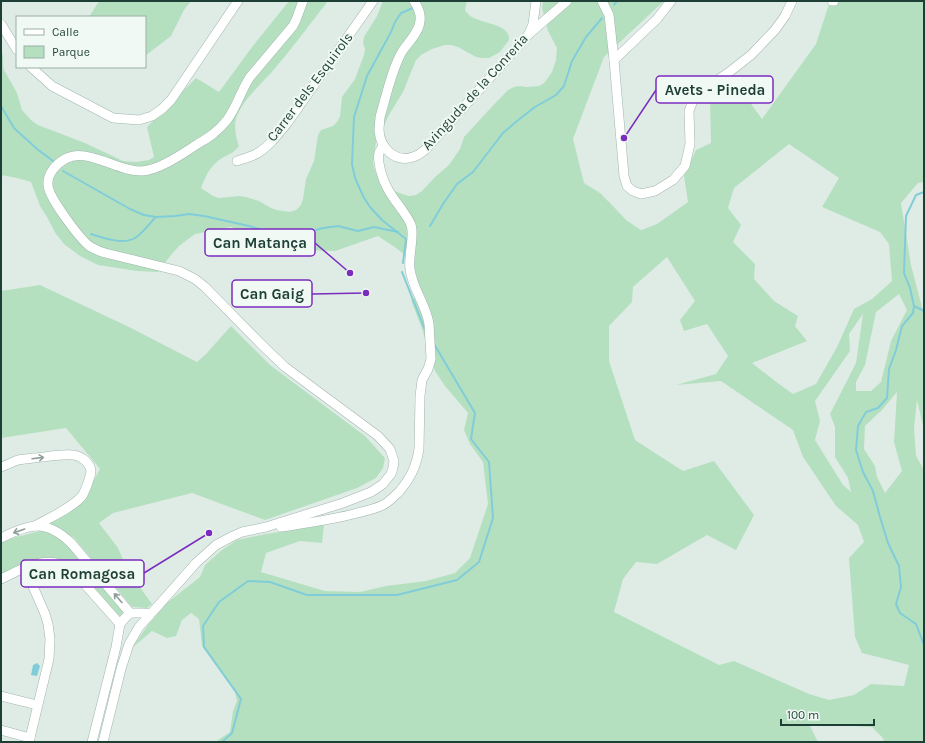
<svg xmlns="http://www.w3.org/2000/svg" width="925" height="743" font-family="Karla,sans-serif">
<rect width="100%" height="100%" fill="#dfece6"/>
<g fill="#b5e0c0" fill-rule="evenodd">
<polygon points="99,1 191,1 184,10 171,36 145,56 145,17 89,17"/>
<path d="M289,1H328C309,25 291,50 271,73C258,87 242,101 236,119C234,129 236,137 239,146C234,153 231,153 224,157C211,164 206,175 201,188L213,196L219,198L239,196L246,197L259,201L271,208L277,210L290,212L296,210L301,205L303,199L306,179L314,161L318,135L321,130L333,126L337,122L340,116L342,97L355,79L364,55L365,49L363,43L364,37L377,16L383,1H467L465,10C466,11 467,13 469,15C479,23 502,23 508,34C509,36 509,38 509,40L500,52L489,58H482L476,57L458,47L451,45H445L432,49L421,55L416,60L403,92L389,115L376,142L373,161L374,168L379,180L393,190L402,194L409,196L416,195L422,191L435,177L449,165L460,149L464,137L486,113L508,90L514,87L520,86L526,87L539,86L544,83L552,72L556,60L557,48L548,31L542,8L543,1H664L604,57L573,139L584,183L600,193L613,206L626,220L641,230L657,224L688,202L684,176L696,150L711,143L710,99L733,79L762,119L816,44L830,1H924V182L918,183L901,203L911,265L924,315V430L917,400L914,428L916,456L923,468L924,466V742H884L883,738L872,727L809,724L818,742H217L218,740L230,732L233,711L237,701L235,692L202,646L199,619L191,613L182,620L176,636L167,638L152,631L132,648L148,625L168,602L200,577L205,565L222,550L237,540L266,534L324,525L322,543L300,541L266,553L261,572L325,591L360,592L386,586L426,581L455,573L470,558L488,504L483,462L470,444L464,430L468,413L445,386L435,371L422,329L411,300L417,297L411,260L396,248L378,236L335,251L279,249L231,227L195,234L179,246L171,255L158,272L137,271L98,265L80,256L64,244L56,234L47,217L40,206L31,182L17,178L1,175V48L3,56V64L4,70L17,93L22,110L32,121L38,125L85,143L123,161L136,162L149,160L154,157L147,127L196,78L219,92L252,47ZM789,144L839,178L822,207L880,232L889,244L892,281L872,299L854,309L837,347L816,384L793,394L775,381L752,363L807,341L795,326L798,316L774,301L754,279L755,264L733,242L741,225L728,208L734,188ZM667,257L695,301L680,320L684,331L707,324L728,356L716,374L676,385L721,381L793,430L803,457L836,506L858,525L864,542L849,558L855,637L862,653L909,665L904,686L871,684L854,695L829,700L809,694L734,661L719,665L614,612L623,579L636,562L657,564L707,535L736,550L754,515L714,461L683,471L635,440L609,361V326L632,302L633,287ZM899,294L907,310L891,341L881,382L871,391H856V382L865,365L876,312ZM863,314L856,363L830,414L835,427V457L848,478L851,492L843,485L815,440L820,421L815,401L850,351L849,334ZM897,392L894,442L902,471L885,493L877,477L875,466L864,449L865,426L882,410Z"/>
<polygon points="40,285 127,326 197,362 206,354 231,326 270,365 365,436 385,458 383,468 376,478 357,488 265,520 192,493 113,513 99,523 118,548 128,571 152,604 147,608 132,607 74,538 48,522 82,502 100,469 66,428 1,438 1,291"/>
<polygon points="40,531 55,534 66,541 124,611 120,617 95,588 66,562 1,575 1,542 9,539"/>
</g>
<polygon fill="#80cdd9" points="37,663 40,666 37,676 31,675 33,665"/>
<g fill="none" stroke-linecap="round" stroke-linejoin="round">
<g stroke="#80cdd9" stroke-width="2">
<polyline points="614,5 617,1"/>
<polyline points="1,106 14,128 37,149 53,161"/>
<polyline points="63,171 130,209 144,215 156,217 175,216 189,214 204,216 249,226 279,235 294,232 309,232 323,228 338,226 358,231 374,227 398,232"/>
<polyline points="924,192 916,195 906,216 904,273 910,288 914,306 913,313 902,326 896,350 889,369 887,398 878,408 866,412 858,426 856,450 863,472 873,491 880,517 888,543 899,566 901,587 896,604 900,613 916,624 924,645"/>
<polyline points="430,226 443,204 457,184 473,172 503,133 517,121 535,107 556,95 564,86 572,61 586,37 602,18"/>
<path d="M91,234C103,238 124,245 135,238C143,233 149,224 156,217"/>
<polyline points="403,263 406,239 382,220 370,207 364,198 355,178 352,164 354,117 367,76 391,32 395,22 401,13 413,8"/>
<polyline points="402,272 425,330"/>
<polyline points="914,306 924,311"/>
<polyline points="222,742 232,733 241,699 204,647 203,626 219,602 248,581 270,582 307,595 397,595 457,580 479,562 493,518 489,462 471,439 475,413 434,344"/>
</g>
<defs>
<g id="minor">
<path d="M414,1C418,7 421,15 420,21C419,32 409,42 403,50C392,68 386,97 380,117C380,121 379,126 379,130C380,148 395,163 413,157C418,156 422,152 426,149L529,34L533,24L536,1"/>
<polyline points="602,1 609,15 614,60 624,176 627,186 633,191 641,194 655,191 673,180 685,166 690,144 689,111 694,98 707,87 728,73 751,55 775,30 785,16 792,1"/>
<polyline points="832,1 834,1"/>
<polyline points="1,24 17,50"/>
<polyline points="530,33 567,1"/>
<polyline points="614,60 657,19 671,1"/>
<polyline points="31,67 52,86 113,118 139,120 152,116 162,109 171,100 238,1"/>
<path d="M237,161C243,159 250,157 256,154C269,147 279,133 288,122L373,1"/>
<path d="M1,467C7,465 12,462 18,460C23,459 28,459 33,458C46,457 60,454 73,455C83,456 94,466 90,476C88,483 86,490 82,496C72,508 49,518 35,526"/>
<path d="M281,527C307,523 332,520 357,513C366,511 375,509 383,505C389,502 393,497 398,493C410,479 416,468 419,449L420,396L422,380L428,369L431,359L429,324C426,304 412,288 410,269C408,256 415,235 411,225C409,219 404,213 400,207C389,193 382,181 379,163C378,156 378,151 384,146"/>
<path d="M1,538C11,533 26,526 37,526C50,526 63,535 72,544L130,613H143L150,614"/>
<polyline points="25,568 45,614 48,624 50,639 49,659 29,742"/>
<path d="M1,579C24,568 49,552 73,571L120,624"/>
<polyline points="1,696 37,705"/>
<polyline points="1,730 30,738"/>
<polyline points="92,742 116,647 120,624 125,618 130,613"/>
<path d="M103,742L121,669L129,644L139,627L165,598L196,563L216,545L233,536L242,532L266,527L343,503L371,492L383,484L391,474L393,468L394,461L390,449L378,436L285,367L260,343L205,287L195,279L179,271L105,253C99,251 93,249 88,245C79,237 48,197 48,185C47,174 56,164 65,159C80,151 96,159 109,163C120,167 130,171 142,171C159,170 182,154 196,145C202,141 209,138 214,133C219,129 223,125 227,120C237,107 241,90 250,77L293,26L296,20L303,1"/>
</g>
</defs>
<use href="#minor" stroke="#a1b5ad" stroke-width="10"/>
<use href="#minor" stroke="#fff" stroke-width="9"/>
</g>
<defs><path id="oneway-shaft" d="M-6 0H5M1.5-3L5.5 0L1.5 3" fill="none" stroke-width="1.6" stroke-linecap="round" stroke-linejoin="round"/></defs>
<g stroke="#8e9f9a">
<use href="#oneway-shaft" transform="translate(38 458) rotate(-7)"/>
<use href="#oneway-shaft" transform="translate(19 531) rotate(161)"/>
<use href="#oneway-shaft" transform="translate(118 598) rotate(-130)"/>
</g>
<g text-anchor="middle" dominant-baseline="central" stroke-width="4" stroke-linejoin="round" paint-order="stroke">
<g font-size="14" fill="#1e3f35" stroke="#f0f9f4">
<text transform="translate(310 87) rotate(-53)">Carrer dels Esquirols</text>
<text transform="translate(475 92) rotate(-48)">Avinguda de la Conreria</text>
</g>
</g>
<path fill="none" stroke="#7b2cbf" stroke-width="1.5" d="M624 138L656 90M350 273L315 243M366 293L312 294M209 533L144 573"/>
<g fill="#7b2cbf" stroke="#f0f9f4" stroke-width="1.5">
<circle cx="624" cy="138" r="4"/>
<circle cx="350" cy="273" r="4"/>
<circle cx="366" cy="293" r="4"/>
<circle cx="209" cy="533" r="4"/>
</g>
<g fill="#f0f9f4" stroke="#7b2cbf" stroke-width="1.5">
<rect x="656" y="76" width="117" height="27" rx="4"/>
<rect x="205" y="229" width="110" height="27" rx="4"/>
<rect x="232" y="280" width="80" height="27" rx="4"/>
<rect x="21" y="560" width="123" height="27" rx="4"/>
</g>
<g font-size="15" text-anchor="middle" font-weight="bold" fill="#1e3f35">
<text x="715" y="95">Avets - Pineda</text>
<text x="260" y="248">Can Matança</text>
<text x="272" y="299">Can Gaig</text>
<text x="82" y="579">Can Romagosa</text>
</g>
<rect width="925" height="743" fill="none" stroke="#1e3f35" stroke-width="4"/>
<rect x="16" y="16" width="130" height="52" fill="#f0f9f4" stroke="#9cafa8"/>
<rect x="24" y="29" width="20" height="6" fill="#ffffff" stroke="#9cafa8"/>
<text x="52" y="36" font-size="12" fill="#1e3f35">Calle</text>
<rect x="24" y="46" width="20" height="12" fill="#b5e0c0" stroke="#9cafa8"/>
<text x="52" y="56" font-size="12" fill="#1e3f35">Parque</text>
<path d="M781 719v6h93v-6" fill="none" stroke="#1e3f35" stroke-width="2"/>
<text x="787" y="719" font-size="12" fill="#1e3f35" stroke="#f0f9f4" stroke-width="3" paint-order="stroke">100 m</text>
</svg>
